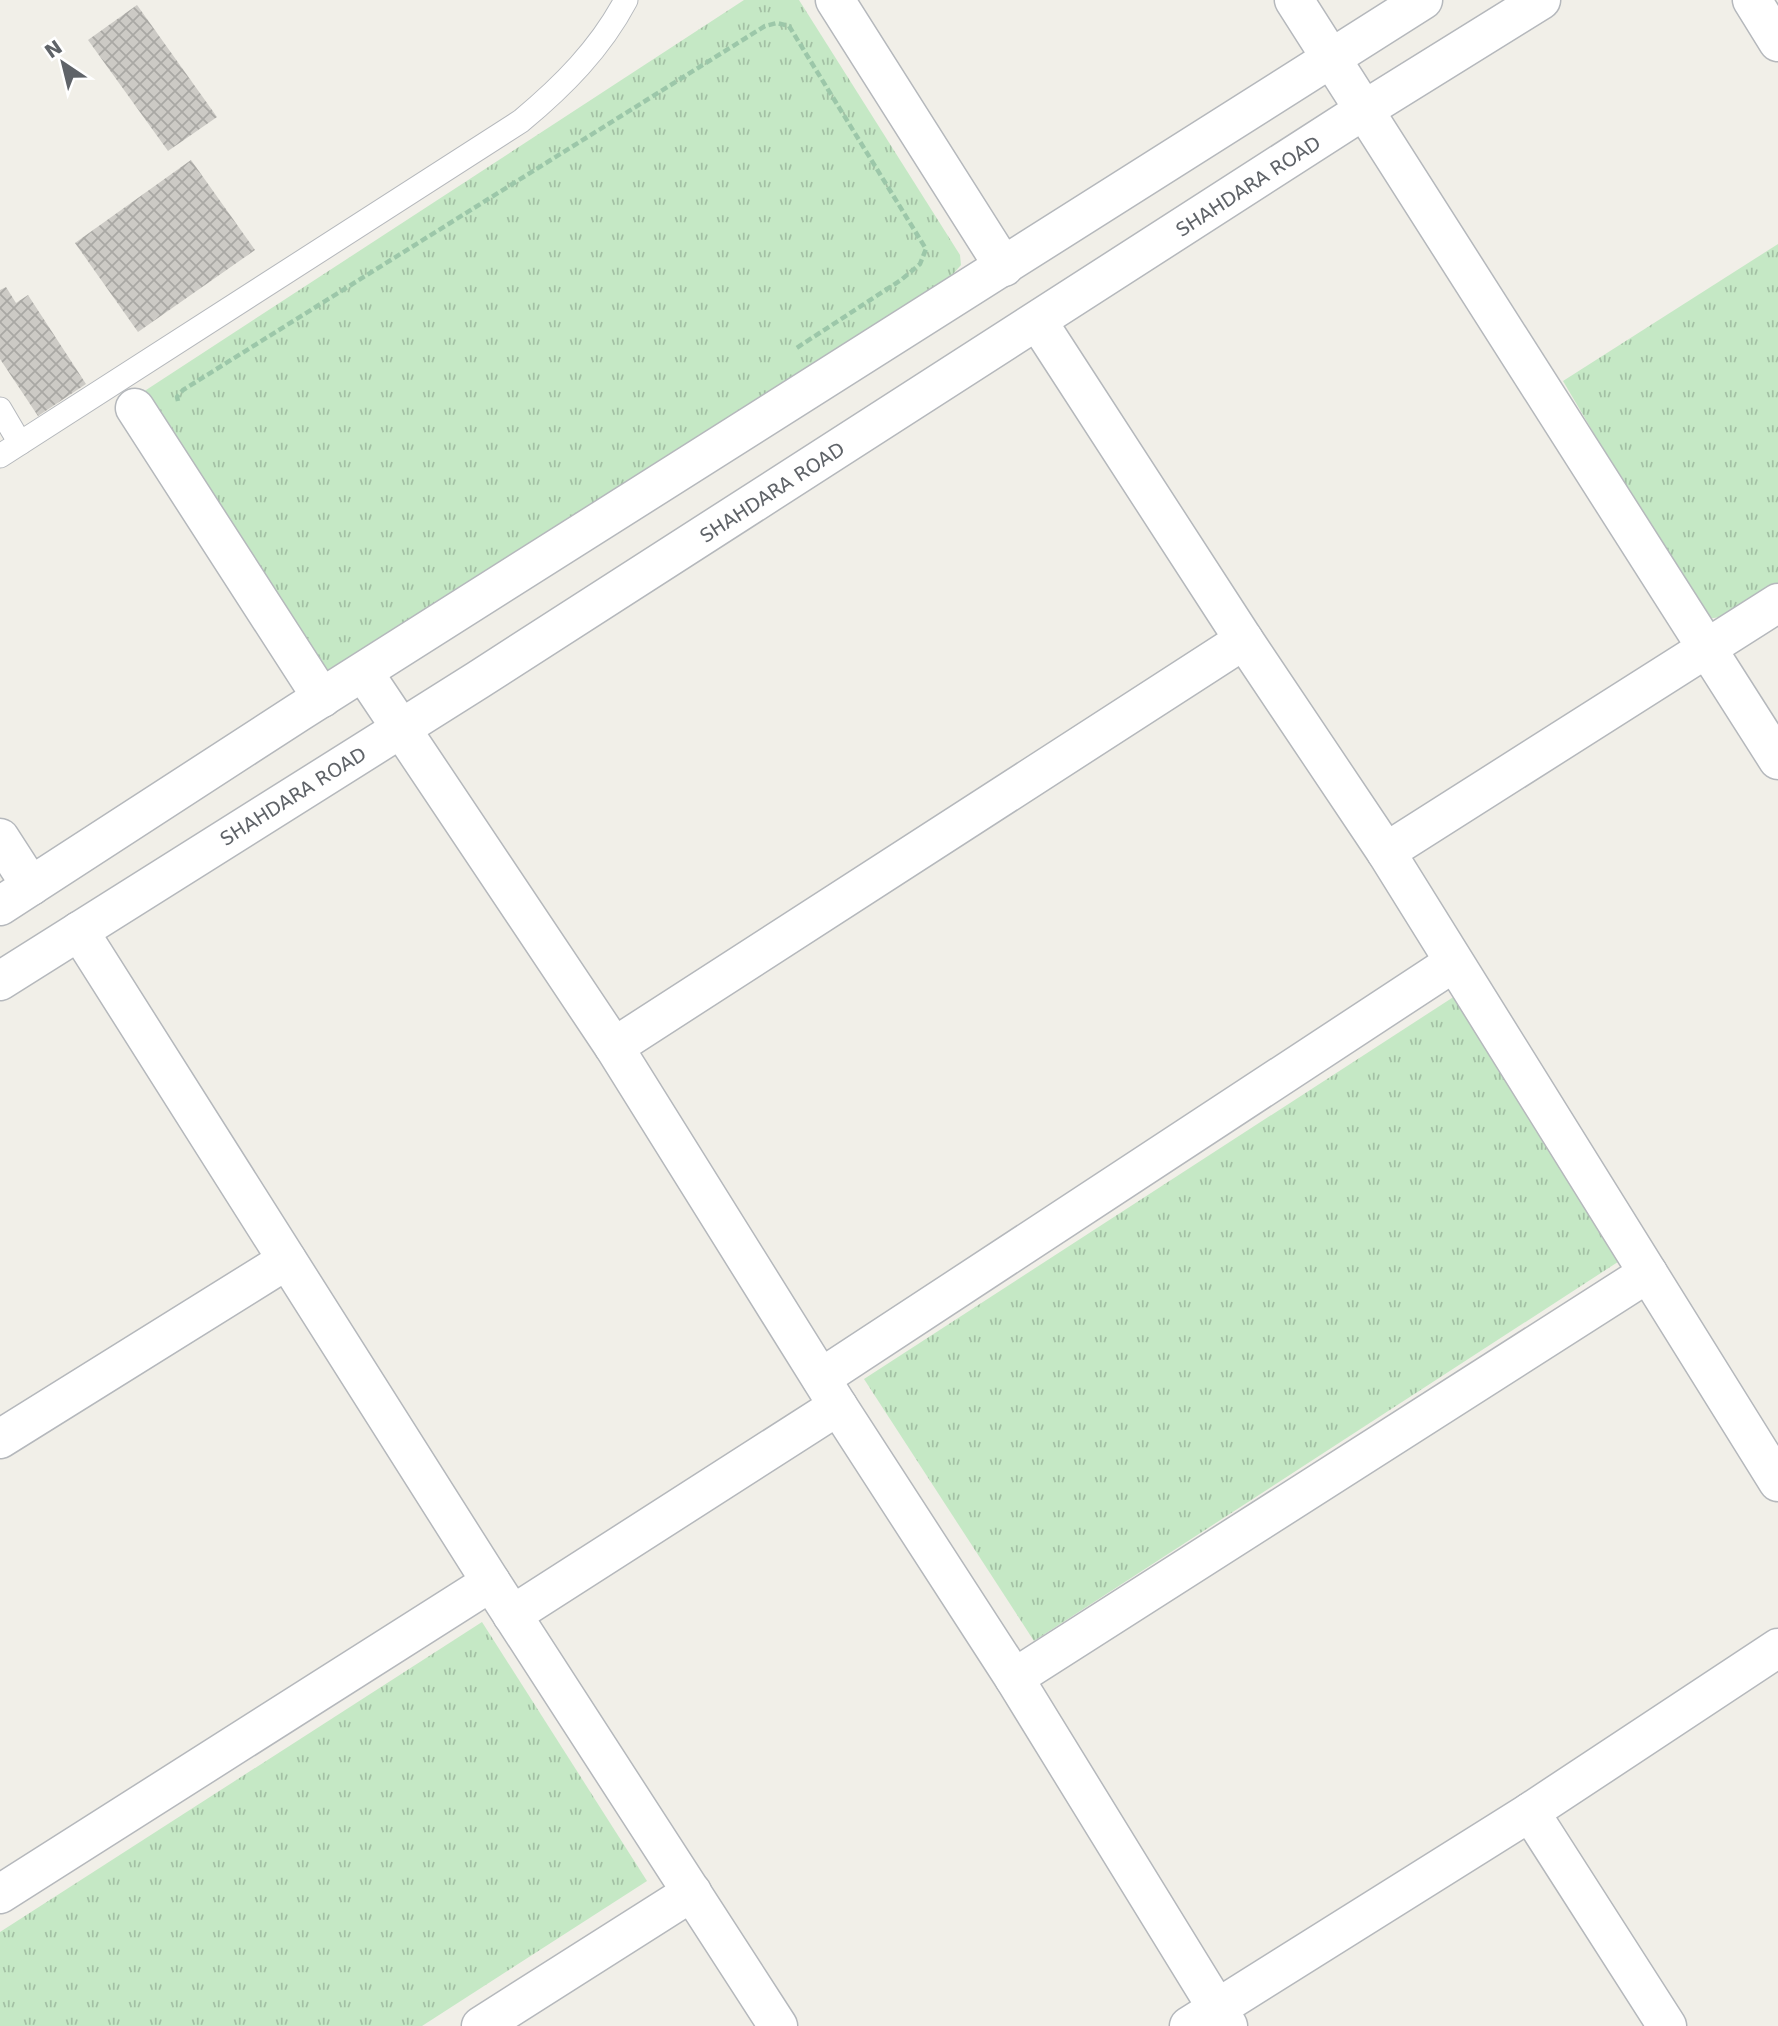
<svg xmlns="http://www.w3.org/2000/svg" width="1778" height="2026" font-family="'DejaVu Sans',sans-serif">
<defs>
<pattern id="park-tufts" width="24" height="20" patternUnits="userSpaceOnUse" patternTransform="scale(1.75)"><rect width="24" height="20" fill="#c5e8c5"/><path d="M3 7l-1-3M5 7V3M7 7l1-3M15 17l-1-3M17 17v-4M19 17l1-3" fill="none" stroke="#a3c0a4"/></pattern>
<pattern id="building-cross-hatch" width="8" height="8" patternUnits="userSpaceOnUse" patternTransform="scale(1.75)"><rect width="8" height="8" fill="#cccac5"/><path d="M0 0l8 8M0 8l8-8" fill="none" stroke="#a9a8a4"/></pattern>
</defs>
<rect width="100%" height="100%" fill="#f1efe8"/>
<g fill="url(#park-tufts)">
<polygon points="744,0 799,0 960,255 961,265 947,281 331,670 320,668 143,392"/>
<polygon points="1778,244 1778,583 1727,616 1707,619 1698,610 1563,381"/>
<polygon points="1455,996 1624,1258 1034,1641 864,1379"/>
<polygon points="482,1622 647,1881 422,2026 0,2026 0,1932"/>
</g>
<g fill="url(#building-cross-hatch)">
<polygon points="137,5 217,117 168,151 88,40"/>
<polygon points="191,160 255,250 138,332 75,243"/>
<polygon points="6,287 16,303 28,295 86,384 38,416 0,359 0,290"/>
</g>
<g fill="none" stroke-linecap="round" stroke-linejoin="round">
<defs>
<g id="service">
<polyline points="0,409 20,443"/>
<path d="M0,456L521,121C563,86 600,49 626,0"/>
</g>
<g id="minor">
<polyline points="835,0 1004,267"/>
<polyline points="1294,0 1778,760"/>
<polyline points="1752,0 1778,42"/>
<polyline points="1038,322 1244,640 1386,852 1778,1482"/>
<polyline points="135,408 322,698"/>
<polyline points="364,673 614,1047 838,1406 1014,1678 1228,2026"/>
<polyline points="0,838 31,886"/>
<polyline points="1386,852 1778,603"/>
<polyline points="0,906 299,712 1423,0"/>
<polyline points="79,931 491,1582 778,2026"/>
<polyline points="0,981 478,680 1364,110 1541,0"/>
<polyline points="614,1047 1244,640"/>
<polyline points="821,1378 1453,963"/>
<polyline points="0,1439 287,1260"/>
<polyline points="512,1615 838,1406"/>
<polyline points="1014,1678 1648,1273"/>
<polyline points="1530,1812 1667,2026"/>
<polyline points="0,1894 491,1582"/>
<polyline points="481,2026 692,1892"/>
<polyline points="1189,2026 1530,1812 1778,1648"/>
</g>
</defs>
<use href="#service" stroke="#b5b8bc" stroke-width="25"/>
<use href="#minor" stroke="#b5b8bc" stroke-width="41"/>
<polyline stroke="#9cc7a9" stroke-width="4.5" stroke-dasharray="7 3.5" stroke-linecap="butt" points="178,401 177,397 183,390 765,26 777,23 789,26 926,249 920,264 901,280 795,349"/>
<use href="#service" stroke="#fff" stroke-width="23"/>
<use href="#minor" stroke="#fff" stroke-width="38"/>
</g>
<g text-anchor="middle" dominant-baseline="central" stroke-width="5" stroke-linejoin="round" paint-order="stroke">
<g font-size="19" fill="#5f6368" stroke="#fff">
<text transform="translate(1248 186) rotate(-33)">SHAHDARA ROAD</text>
<text transform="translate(772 492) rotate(-33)">SHAHDARA ROAD</text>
<text transform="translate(293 796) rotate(-32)">SHAHDARA ROAD</text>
</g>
</g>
<g transform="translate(63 63) rotate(325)" stroke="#ffffff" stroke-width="5" paint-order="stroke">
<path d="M0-5L12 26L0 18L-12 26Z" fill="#5f6368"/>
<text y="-10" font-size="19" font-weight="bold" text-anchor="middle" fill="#5f6368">N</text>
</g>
</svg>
